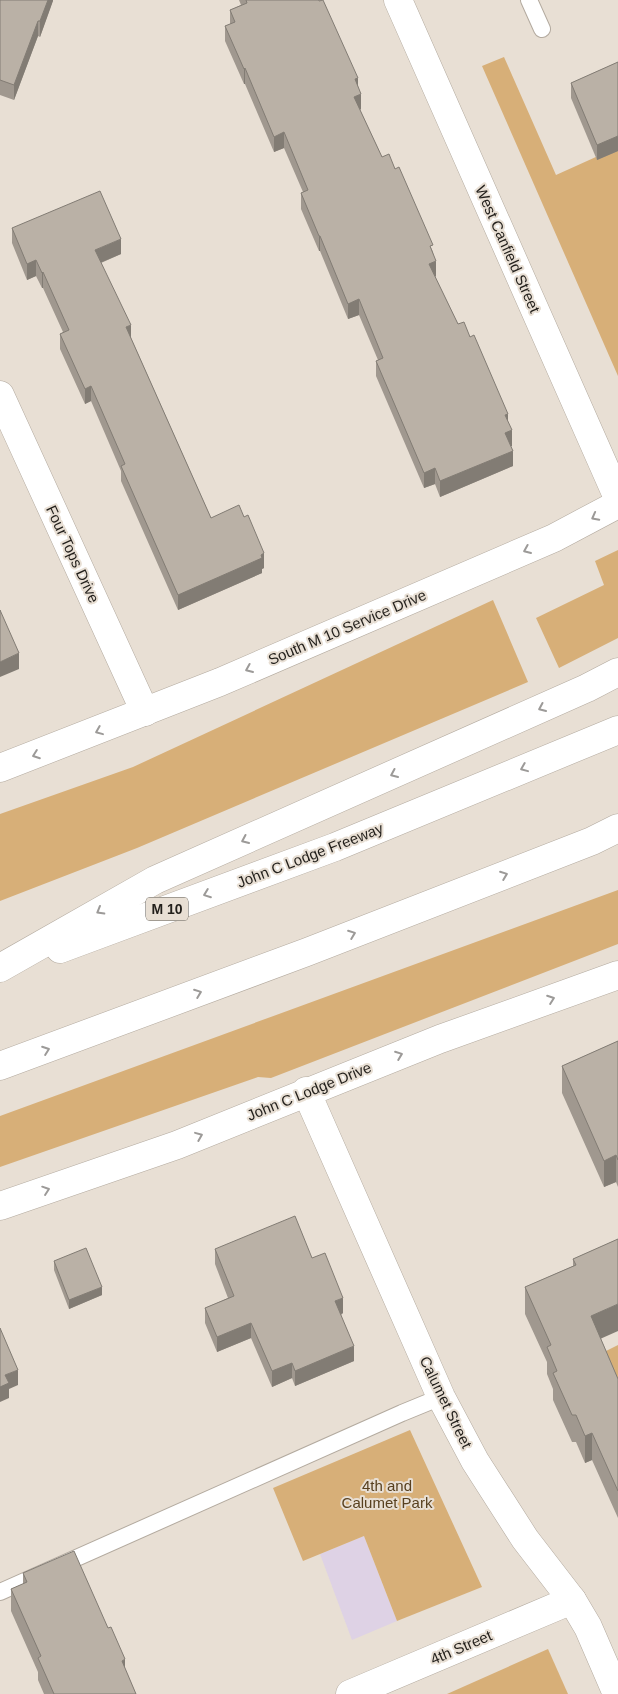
<svg xmlns="http://www.w3.org/2000/svg" width="618" height="1694" font-family="Helvetica,sans-serif">
<rect width="100%" height="100%" fill="#e8dfd4"/>
<polygon fill="#ded2e5" points="364,1536 397,1621 352,1640 320,1554"/>
<g fill="#d7af78">
<polygon points="504,57 556,175 618,147 618,376 482,66"/>
<polygon points="618,550 618,638 559,668 536,618 604,585 595,561"/>
<polygon points="493,600 528,682 137,848 0,901 0,814 133,767"/>
<polygon points="618,890 618,944 271,1078 258,1077 0,1167 0,1116"/>
<polygon points="618,1345 618,1389 602,1353"/>
<polygon points="410,1430 482,1587 397,1621 364,1536 303,1561 273,1488"/>
<polygon points="548,1649 568,1694 447,1694"/>
</g>
<g fill="none" stroke-linecap="round" stroke-linejoin="round">
<defs>
<g id="lane">
<polyline points="529,0 542,29"/>
<polyline points="0,1592 402,1413 441,1397"/>
</g>
<g id="street">
<polyline points="398,0 618,498"/>
<polyline points="0,395 145,712"/>
<polyline points="306,1091 441,1397 475,1461 525,1539 572,1600 588,1627 617,1694"/>
<polyline points="350,1694 572,1600"/>
</g>
<g id="secondary">
<polyline points="0,768 220,682 554,538 618,504"/>
<polyline points="0,1206 177,1145 440,1039 618,975"/>
</g>
<g id="highway">
<polyline points="60,949 335,847 618,730"/>
<polyline points="0,968 155,880 587,688 618,672"/>
<polyline points="0,1066 307,952 592,841 618,828"/>
</g>
</defs>
<use href="#lane" stroke="#b3aa9f" stroke-width="18"/>
<use href="#street" stroke="#b3aa9f" stroke-width="29"/>
<use href="#secondary" stroke="#b3aa9f" stroke-width="29"/>
<use href="#highway" stroke="#b3aa9f" stroke-width="29"/>
<use href="#lane" stroke="#fff" stroke-width="16"/>
<use href="#street" stroke="#fff" stroke-width="28"/>
<use href="#secondary" stroke="#fff" stroke-width="28"/>
<use href="#highway" stroke="#fff" stroke-width="28"/>
</g>
<g fill="#a0988f">
<polygon points="0,0 53,0 40,37 38,36 14,100 0,95"/>
<polygon points="239,0 319,0 358,86 361,109 360,110 382,157 395,169 433,252 436,276 435,277 458,324 470,337 508,422 512,446 511,446 513,466 440,497 435,484 424,488 376,376 376,361 378,360 359,315 348,319 320,251 319,251 301,209 301,193 303,192 284,148 274,152 245,84 244,84 225,41 225,26 230,24 230,10 241,5"/>
<polygon points="618,62 618,151 597,160 571,98 571,83"/>
<polygon points="12,228 121,254 101,263 131,338 211,518 264,568 262,569 262,573 178,610 121,481 121,471 91,401 85,404 60,349 60,334 63,332 43,288 42,288 36,276 27,280 12,243"/>
<polygon points="618,1041 618,1187 616,1182 604,1187 562,1093 562,1066"/>
<polygon points="618,1239 601,1339 618,1379 618,1518 592,1460 585,1463 576,1442 572,1442 553,1400 553,1389 547,1374 547,1362 525,1314 525,1287 573,1266 573,1259"/>
<polygon points="215,1249 312,1258 343,1313 341,1315 354,1361 295,1386 292,1378 272,1387 251,1338 217,1352 205,1323 205,1308 228,1298 215,1264"/>
<polygon points="54,1261 102,1295 69,1309 54,1270"/>
<polygon points="23,1573 125,1669 136,1694 44,1694 38,1680 38,1672 11,1611 11,1589 23,1584"/>
</g>
<g fill="#827c74">
<polygon points="48,0 53,0 53,1 40,37 40,21"/>
<polygon points="38,21 38,36 14,100 14,85"/>
<polygon points="245,68 245,84 244,84 244,69"/>
<polygon points="358,78 358,93 355,79"/>
<polygon points="361,94 361,109 354,112 354,97"/>
<polygon points="284,132 284,148 274,152 274,137"/>
<polygon points="618,136 618,151 597,160 597,145"/>
<rect x="319" y="236" width="1" height="15"/>
<polygon points="121,239 121,254 95,265 95,250"/>
<polygon points="36,260 36,276 27,280 27,264"/>
<polygon points="436,261 436,276 429,279 429,264"/>
<polygon points="43,272 43,288 42,288 42,273"/>
<polygon points="359,299 359,315 348,319 348,304"/>
<polygon points="131,325 131,340 126,327"/>
<polygon points="91,386 91,401 85,404 85,389"/>
<polygon points="508,414 508,429 505,415"/>
<polygon points="512,430 512,446 505,448 505,433"/>
<polygon points="513,451 513,466 440,497 440,481"/>
<polygon points="435,468 435,484 424,488 424,473"/>
<polygon points="264,553 264,568 262,569 262,573 178,610 178,595"/>
<polygon points="19,653 19,669 0,677 0,662"/>
<polygon points="616,1155 616,1182 604,1187 604,1161"/>
<polygon points="102,1287 102,1295 69,1309 69,1300"/>
<polygon points="343,1298 343,1313 335,1317 335,1301"/>
<polygon points="618,1304 618,1331 591,1343 591,1316"/>
<polygon points="251,1323 251,1338 217,1352 217,1337"/>
<polygon points="354,1346 354,1361 295,1386 295,1371"/>
<polygon points="292,1363 292,1378 272,1387 272,1371"/>
<polygon points="18,1370 18,1385 9,1389 9,1398 0,1402 0,1387 5,1375"/>
<polygon points="592,1433 592,1460 585,1463 585,1436"/>
<polygon points="125,1659 125,1682 122,1661"/>
</g>
<g fill="#bab1a6" stroke="#827c74">
<polygon points="0,0 48,0 40,21 38,21 14,85 0,80"/>
<polygon points="246,0 319,0 319,1 323,0 358,78 355,79 361,94 354,97 382,157 389,154 395,169 399,167 433,245 430,246 436,261 429,264 458,324 464,322 470,337 474,335 508,414 505,415 512,430 505,433 513,451 440,481 435,468 424,473 376,361 383,358 359,299 348,304 320,236 319,236 301,193 308,190 284,132 274,137 245,68 244,69 225,26 235,22 230,10 247,3"/>
<polygon points="618,62 618,136 597,145 571,83"/>
<polygon points="100,191 121,239 95,250 131,325 126,327 211,518 239,505 244,517 248,515 264,553 261,555 262,558 178,595 121,466 125,464 91,386 85,389 60,334 69,330 43,272 42,273 36,260 27,264 12,228"/>
<polygon points="0,610 19,653 0,662"/>
<polygon points="618,1041 618,1160 616,1155 604,1161 562,1066"/>
<polygon points="295,1216 312,1258 325,1253 343,1298 335,1301 354,1346 295,1371 292,1363 272,1371 251,1323 217,1337 205,1308 234,1296 215,1249"/>
<polygon points="618,1239 618,1304 591,1316 618,1379 618,1491 592,1433 585,1436 576,1415 572,1415 553,1373 557,1371 547,1347 551,1345 525,1287 576,1265 573,1259"/>
<polygon points="86,1248 102,1287 69,1300 54,1261"/>
<polygon points="0,1328 18,1370 5,1375 9,1383 0,1387"/>
<polygon points="74,1551 108,1628 111,1627 125,1659 122,1661 136,1694 54,1694 38,1658 41,1656 11,1589 27,1582 23,1573"/>
</g>
<defs><path id="oneway-chevron" d="M-2-3.5L2.5 0L-2 3.5" fill="none" stroke-width="1.6" stroke-linecap="round" stroke-linejoin="round" transform="scale(1.25)"/></defs>
<g stroke="#9c9a98">
<use href="#oneway-chevron" transform="translate(595 517) rotate(152)"/>
<use href="#oneway-chevron" transform="translate(527 550) rotate(157)"/>
<use href="#oneway-chevron" transform="translate(249 669) rotate(157)"/>
<use href="#oneway-chevron" transform="translate(542 708) rotate(156)"/>
<use href="#oneway-chevron" transform="translate(99 731) rotate(158)"/>
<use href="#oneway-chevron" transform="translate(36 755) rotate(160)"/>
<use href="#oneway-chevron" transform="translate(524 768) rotate(158)"/>
<use href="#oneway-chevron" transform="translate(394 774) rotate(156)"/>
<use href="#oneway-chevron" transform="translate(245 840) rotate(156)"/>
<use href="#oneway-chevron" transform="translate(504 875) rotate(-21)"/>
<use href="#oneway-chevron" transform="translate(207 894) rotate(159)"/>
<use href="#oneway-chevron" transform="translate(100 911) rotate(150)"/>
<use href="#oneway-chevron" transform="translate(352 934) rotate(-21)"/>
<use href="#oneway-chevron" transform="translate(198 993) rotate(-21)"/>
<use href="#oneway-chevron" transform="translate(551 999) rotate(-20)"/>
<use href="#oneway-chevron" transform="translate(46 1050) rotate(-20)"/>
<use href="#oneway-chevron" transform="translate(399 1055) rotate(-21)"/>
<use href="#oneway-chevron" transform="translate(199 1136) rotate(-22)"/>
<use href="#oneway-chevron" transform="translate(46 1190) rotate(-19)"/>
</g>
<g text-anchor="middle" dominant-baseline="central" stroke-width="4" stroke-linejoin="round" paint-order="stroke">
<rect fill="#e8dfd4" stroke="#5d5952" stroke-width="1" x="146" y="897.5" width="42" height="23" rx="4"/>
<g font-size="14" font-weight="bold" fill="#221f1b">
<text x="167" y="909">M 10</text>
</g>
<g font-size="15" fill="#221f1b" stroke="#e8dfd4">
<text transform="translate(508 249) rotate(66)">West Canfield Street</text>
<text transform="translate(73 554) rotate(65)">Four Tops Drive</text>
<text transform="translate(347 627) rotate(-23)">South M 10 Service Drive</text>
<text transform="translate(310 855) rotate(-21)">John C Lodge Freeway</text>
<text transform="translate(309 1091) rotate(-22)">John C Lodge Drive</text>
<text transform="translate(446 1402) rotate(64)">Calumet Street</text>
<text transform="translate(461 1647) rotate(-23)">4th Street</text>
</g>
<g font-size="15" fill="#58401f" stroke="#e8dfd4">
<text x="387" y="1485">4th and<tspan x="387" dy="17">Calumet Park</tspan></text>
</g>
</g>
</svg>
